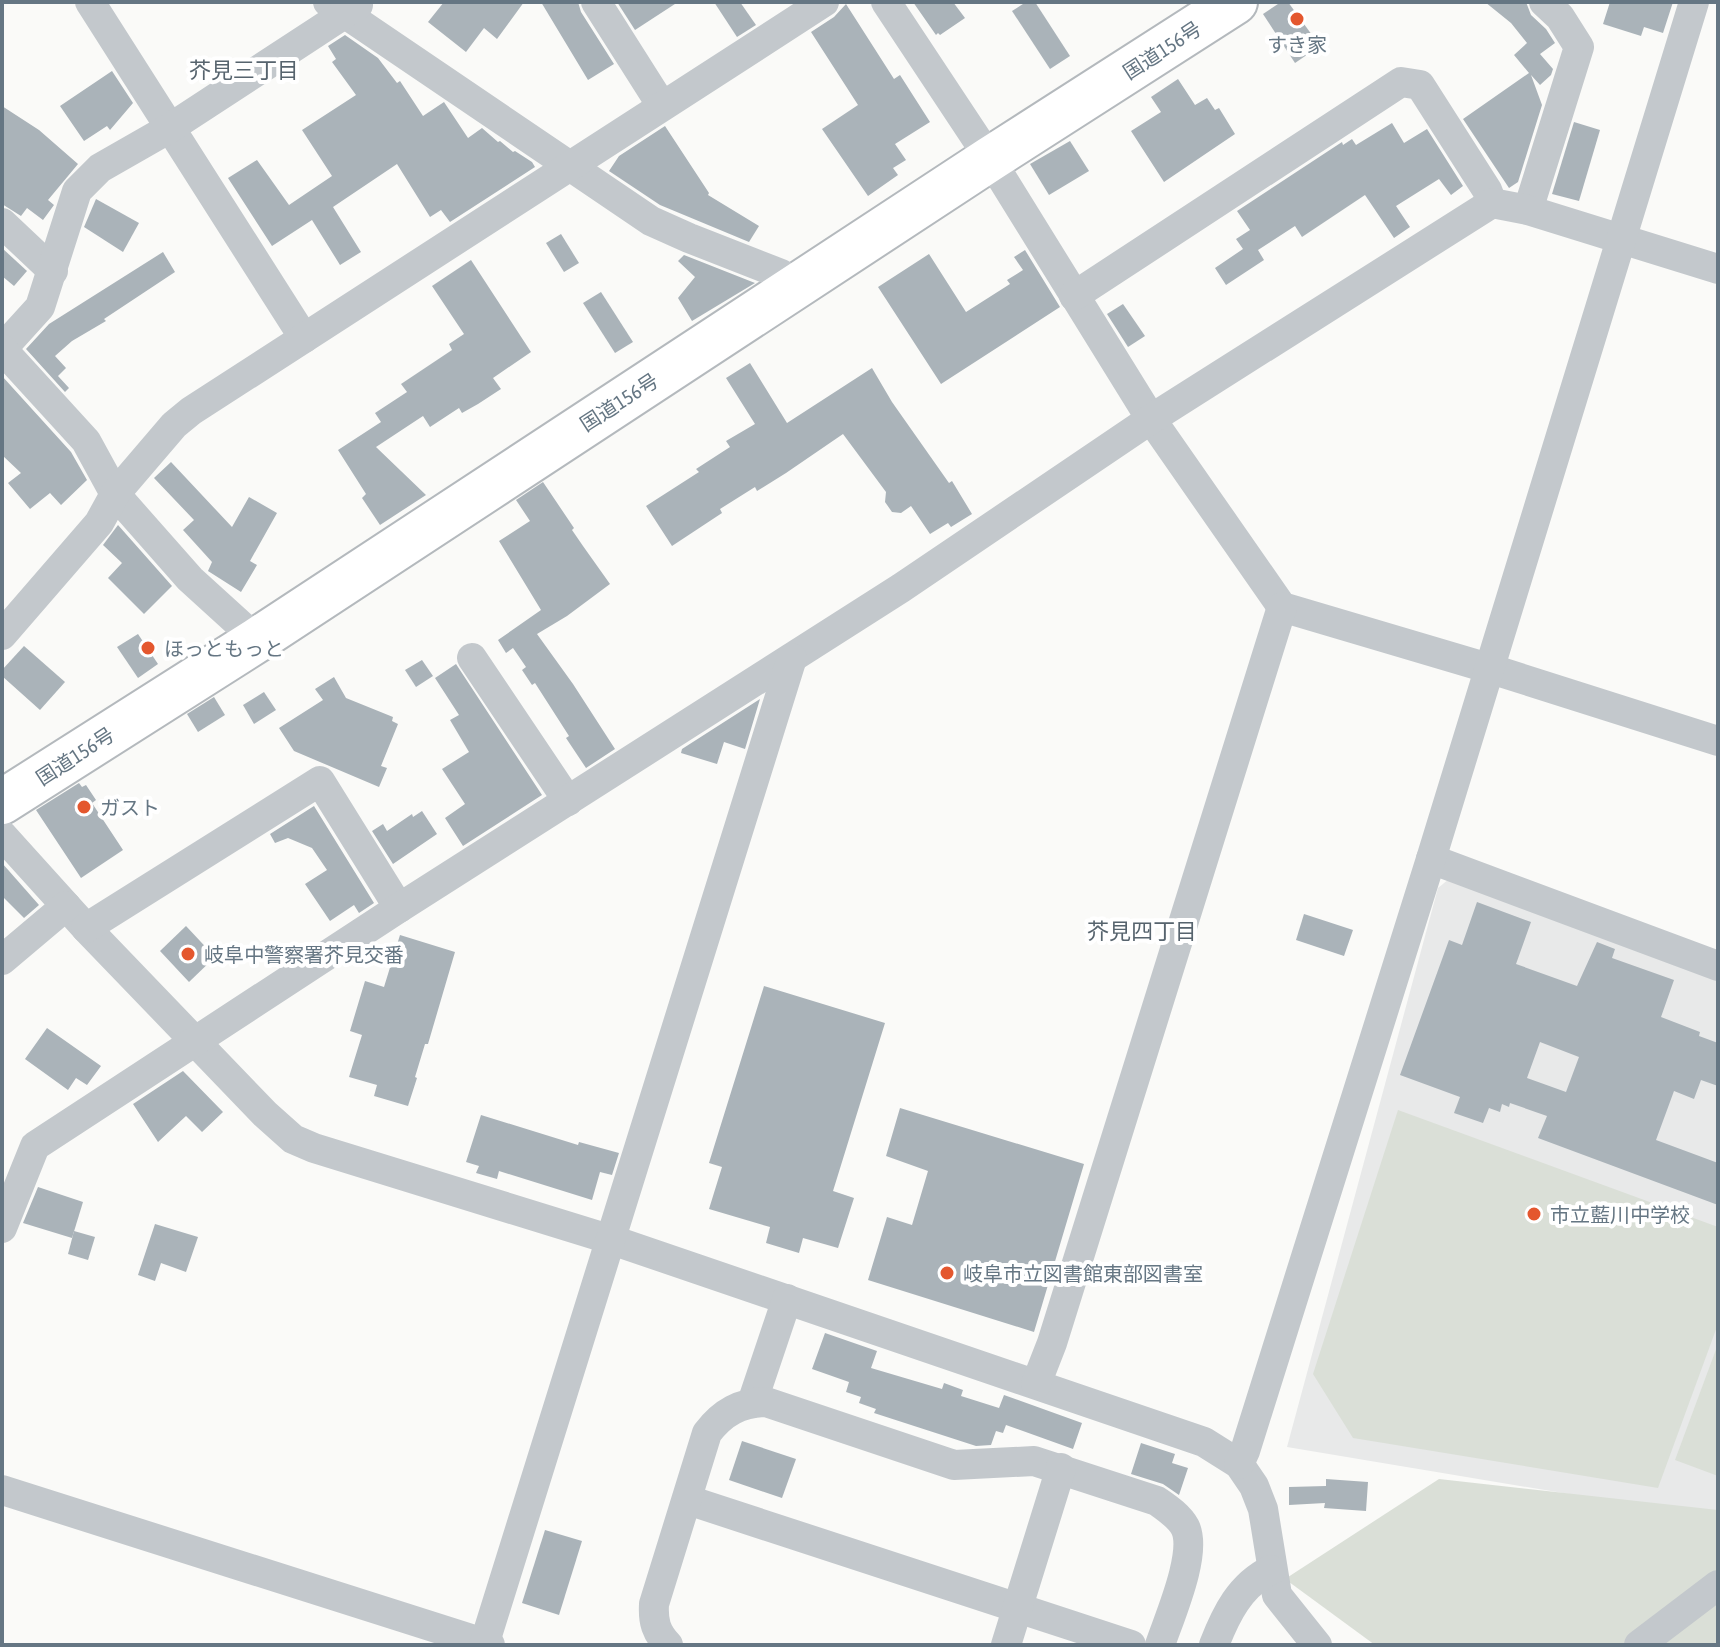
<svg xmlns="http://www.w3.org/2000/svg" width="1720" height="1647" font-family="'Asap Condensed','Noto Sans JP',sans-serif">
<rect width="100%" height="100%" fill="#fafaf8"/>
<polygon fill="#e8e9e9" points="1449,879 1718,981 1718,1519 1287,1447 1438,888"/>
<g fill="#dadfd7">
<polygon points="1398,1110 1718,1227 1718,1324 1658,1488 1353,1438 1313,1374"/>
<polygon points="1718,1344 1718,1476 1675,1460"/>
<polygon points="1439,1479 1718,1510 1718,1645 1375,1645 1285,1579"/>
</g>
<g fill="#aab3b9" fill-rule="evenodd">
<polygon points="444,2 524,2 497,39 484,28 466,52 428,22"/>
<polygon points="541,2 578,2 581,12 614,64 588,80"/>
<polygon points="617,2 678,2 635,30"/>
<polygon points="714,2 740,2 756,25 737,37"/>
<polygon points="913,2 953,2 965,18 940,35 938,33 936,35"/>
<polygon points="1026,2 1035,2 1070,56 1050,69 1012,11"/>
<polygon points="1281,2 1288,2 1320,46 1295,63 1263,14"/>
<polygon points="1485,2 1526,2 1531,15 1546,29 1555,43 1540,54 1553,69 1551,75 1540,85 1531,75 1542,105 1518,182 1509,188 1463,119 1529,73 1514,55 1527,43 1511,23"/>
<polygon points="1610,2 1673,2 1663,33 1644,27 1641,36 1603,24"/>
<polygon points="846,4 894,79 900,75 930,122 895,144 906,160 893,168 898,175 868,196 822,129 858,105 811,32 834,17"/>
<polygon points="345,35 378,58 397,83 400,81 423,116 444,102 468,138 482,128 498,142 500,141 513,152 515,151 532,162 535,167 450,222 441,210 430,217 397,164 333,207 361,252 340,265 312,220 272,246 228,178 257,160 289,205 332,176 302,130 356,95 332,62 336,59 328,46"/>
<polygon points="112,71 133,103 110,130 107,126 84,141 60,106"/>
<polygon points="1178,79 1195,105 1207,98 1215,110 1219,108 1235,134 1164,182 1131,131 1161,112 1151,97"/>
<polygon points="2,106 39,130 78,164 48,200 54,205 43,220 27,208 21,216 2,204"/>
<polygon points="1574,122 1600,130 1579,201 1552,194"/>
<polygon points="1392,123 1404,143 1427,129 1463,186 1451,195 1439,179 1396,206 1410,227 1394,238 1365,195 1302,237 1295,226 1258,250 1264,260 1226,285 1215,268 1243,249 1236,239 1250,230 1237,211 1342,142 1343,145 1352,139 1356,145"/>
<polygon points="665,126 709,193 708,195 759,226 749,242 660,205 609,171 619,156"/>
<polygon points="1070,141 1089,171 1049,195 1030,164"/>
<polygon points="96,199 139,223 123,252 84,227"/>
<polygon points="561,234 579,263 564,272 546,243"/>
<polygon points="2,248 27,271 14,286 2,276"/>
<polygon points="1025,250 1060,307 941,384 878,287 929,254 966,312 1010,284 1007,280 1023,270 1014,257"/>
<polygon points="163,252 175,272 104,319 106,321 72,341 55,356 66,368 58,376 69,388 65,392 26,349 49,324"/>
<polygon points="684,255 755,283 692,321 678,298 695,277 678,261"/>
<polygon points="471,260 531,352 493,378 501,389 478,404 462,413 459,408 430,427 423,416 376,447 426,495 380,525 362,498 366,494 338,450 381,422 375,413 407,392 401,384 452,350 449,344 464,334 432,286"/>
<polygon points="601,292 633,342 615,353 583,303"/>
<polygon points="1123,304 1145,336 1128,347 1107,314"/>
<polygon points="750,363 787,423 872,368 892,402 949,483 952,481 972,514 951,527 948,523 930,534 911,506 901,513 892,512 885,502 886,492 843,434 786,473 757,491 755,487 720,509 722,513 672,546 646,506 699,472 696,469 730,447 726,441 755,424 726,378"/>
<polygon points="2,376 71,452 87,480 61,505 50,493 30,509 8,483 21,473 2,455"/>
<polygon points="171,462 232,527 249,497 277,513 250,561 257,565 241,592 208,571 212,562 183,530 194,520 154,478"/>
<polygon points="543,482 574,528 572,530 583,546 610,584 567,616 537,634 573,684 615,749 586,768 566,738 569,736 535,683 532,685 522,670 526,667 513,648 506,653 498,640 541,610 499,541 530,521 516,500"/>
<polygon points="118,525 172,586 144,614 108,578 122,563 103,545"/>
<polygon points="138,634 158,664 138,678 117,647"/>
<polygon points="24,646 65,682 40,710 2,676 2,670"/>
<polygon points="422,660 433,676 416,687 405,670"/>
<polygon points="456,664 542,795 463,846 445,818 465,804 442,769 469,752 450,720 459,715 435,678"/>
<polygon points="334,677 346,698 393,717 392,721 398,724 381,766 387,768 379,787 294,751 279,728 323,700 315,689"/>
<polygon points="264,692 276,710 254,724 243,705"/>
<polygon points="214,697 225,715 198,732 187,714"/>
<polygon points="760,699 745,749 724,742 717,764 681,753 682,749"/>
<polygon points="79,783 82,787 86,785 96,800 92,803 123,850 81,878 36,810"/>
<polygon points="314,806 374,903 359,913 354,905 330,921 305,884 327,870 312,848 288,838 275,843 270,834"/>
<polygon points="422,811 437,834 393,864 372,831 383,824 387,831 412,814 413,817"/>
<polygon points="2,863 39,905 24,918 2,896"/>
<path d="M1477,902L1531,922L1516,964L1577,986L1597,942L1615,949L1612,958L1674,980L1661,1017L1700,1032L1699,1036L1718,1043V1086L1701,1080L1694,1099L1674,1091L1656,1140L1718,1163V1205L1538,1138L1547,1116L1510,1103L1509,1107L1502,1104L1500,1112L1489,1108L1483,1123L1454,1113L1460,1097L1400,1075L1449,940L1462,945ZM1540,1042L1579,1057L1566,1092L1527,1078Z"/>
<polygon points="1304,914 1353,930 1344,956 1296,940"/>
<polygon points="186,926 215,957 189,982 160,951"/>
<polygon points="400,935 455,952 428,1044 425,1044 415,1077 417,1078 408,1106 374,1096 377,1085 349,1077 362,1035 350,1031 365,981 384,987"/>
<polygon points="764,986 885,1023 833,1191 854,1198 838,1248 803,1238 799,1253 766,1243 770,1227 709,1209 722,1167 709,1163"/>
<polygon points="47,1028 101,1066 87,1085 76,1078 68,1090 25,1059"/>
<polygon points="183,1071 223,1112 202,1132 186,1116 158,1142 133,1104"/>
<polygon points="900,1108 1084,1164 1034,1332 868,1280 887,1217 912,1225 928,1171 886,1156"/>
<polygon points="481,1115 578,1145 579,1142 619,1153 612,1175 600,1172 592,1200 499,1171 497,1179 476,1173 479,1166 466,1162"/>
<polygon points="38,1187 83,1202 72,1238 23,1223"/>
<polygon points="155,1224 198,1237 186,1272 161,1263 155,1281 138,1275"/>
<polygon points="74,1231 95,1237 88,1260 68,1254"/>
<polygon points="825,1333 877,1351 871,1368 942,1389 944,1383 963,1390 961,1396 999,1408 1004,1395 1082,1423 1073,1449 1006,1425 1003,1433 996,1431 991,1445 976,1446 874,1413 876,1409 859,1403 861,1397 846,1392 849,1382 812,1369"/>
<polygon points="742,1441 796,1459 782,1498 729,1480"/>
<polygon points="1141,1443 1175,1454 1172,1463 1188,1468 1179,1495 1163,1484 1131,1474"/>
<polygon points="1326,1479 1368,1482 1366,1511 1324,1508 1325,1503 1289,1505 1289,1487 1326,1486"/>
<polygon points="545,1530 582,1541 559,1615 522,1603"/>
</g>
<g fill="none" stroke-linecap="round" stroke-linejoin="round">
<defs>
<polyline id="highway" points="2,802 257,640 990,159 1235,2"/>
</defs>
<use href="#highway" stroke="#b4b9bd" stroke-width="48"/>
<g stroke="#c3c8cc" stroke-width="30">
<polyline points="90,2 304,338"/>
<polyline points="328,2 651,221 689,238 781,274 796,286"/>
<polyline points="596,2 662,106"/>
<polyline points="886,2 990,159 1151,419 1282,607 1488,668 1718,741"/>
<polyline points="1528,210 1579,47 1560,17 1544,2"/>
<polyline points="2,223 53,271"/>
<polyline points="1074,296 1401,82 1420,85 1487,190 1492,203"/>
<polyline points="2,349 40,307 77,191 100,168 170,128 358,5"/>
<polyline points="2,349 86,441 115,494 190,579 257,640"/>
<polyline points="2,635 99,523 115,494 174,425 191,411 824,2"/>
<polyline points="472,658 568,801"/>
<polyline points="2,835 86,928 265,1114 293,1139 314,1148 612,1240 1204,1442 1239,1464 1254,1486 1263,1509 1277,1595 1317,1645"/>
<polyline points="1431,859 1718,966"/>
<polyline points="86,928 320,781 399,908"/>
<polyline points="2,960 66,906"/>
<polyline points="2,1228 35,1146 399,908 901,588 1151,419 1492,203 1528,210 1718,269"/>
<polyline points="1036,1384 1052,1343 1282,607"/>
<polyline points="752,1403 787,1299"/>
<polyline points="1239,1464 1245,1451 1431,859 1694,2"/>
<polyline points="2,1490 490,1645"/>
<polyline points="688,1500 1131,1645"/>
<polyline points="484,1645 792,658"/>
<path d="M668,1645C656,1632 653,1622 654,1604L707,1433C723,1412 740,1403 766,1402L954,1465L1034,1461L1157,1501C1167,1508 1179,1516 1185,1527C1198,1553 1169,1618 1160,1645"/>
<polyline points="1006,1645 1061,1468"/>
<path d="M1214,1645C1226,1614 1240,1585 1271,1570"/>
<polyline points="1639,1645 1718,1585"/>
</g>
<use href="#highway" stroke="#fff" stroke-width="44"/>
</g>
<g fill="#e4572e" stroke="#fff" stroke-width="3">
<circle cx="1297" cy="19" r="8"/>
<circle cx="148" cy="648" r="8"/>
<circle cx="84" cy="807" r="8"/>
<circle cx="188" cy="954" r="8"/>
<circle cx="1534" cy="1214" r="8"/>
<circle cx="947" cy="1273" r="8"/>
</g>
<g text-anchor="middle" dominant-baseline="central" stroke-width="8" stroke-linejoin="round" paint-order="stroke">
<g font-size="20" fill="#657683" stroke="#fff" text-anchor="start">
<text x="1297" y="44" text-anchor="middle">すき家</text>
<text x="164" y="648">ほっともっと</text>
<text x="100" y="807">ガスト</text>
<text x="204" y="954">岐阜中警察署芥見交番</text>
<text x="1550" y="1214">市立藍川中学校</text>
<text x="963" y="1273">岐阜市立図書館東部図書室</text>
</g>
<g font-size="20" fill="#657683" stroke="#fff">
<text transform="translate(1162 50) rotate(-33)">国道156号</text>
<text transform="translate(619 402) rotate(-33)">国道156号</text>
<text transform="translate(75 756) rotate(-33)">国道156号</text>
</g>
<g font-size="22" fill="#57646e" stroke="#fff">
<text x="244" y="70">芥見三丁目</text>
<text x="1142" y="931">芥見四丁目</text>
</g>
</g>
<rect width="1720" height="1647" fill="none" stroke="#657683" stroke-width="8"/>
</svg>
